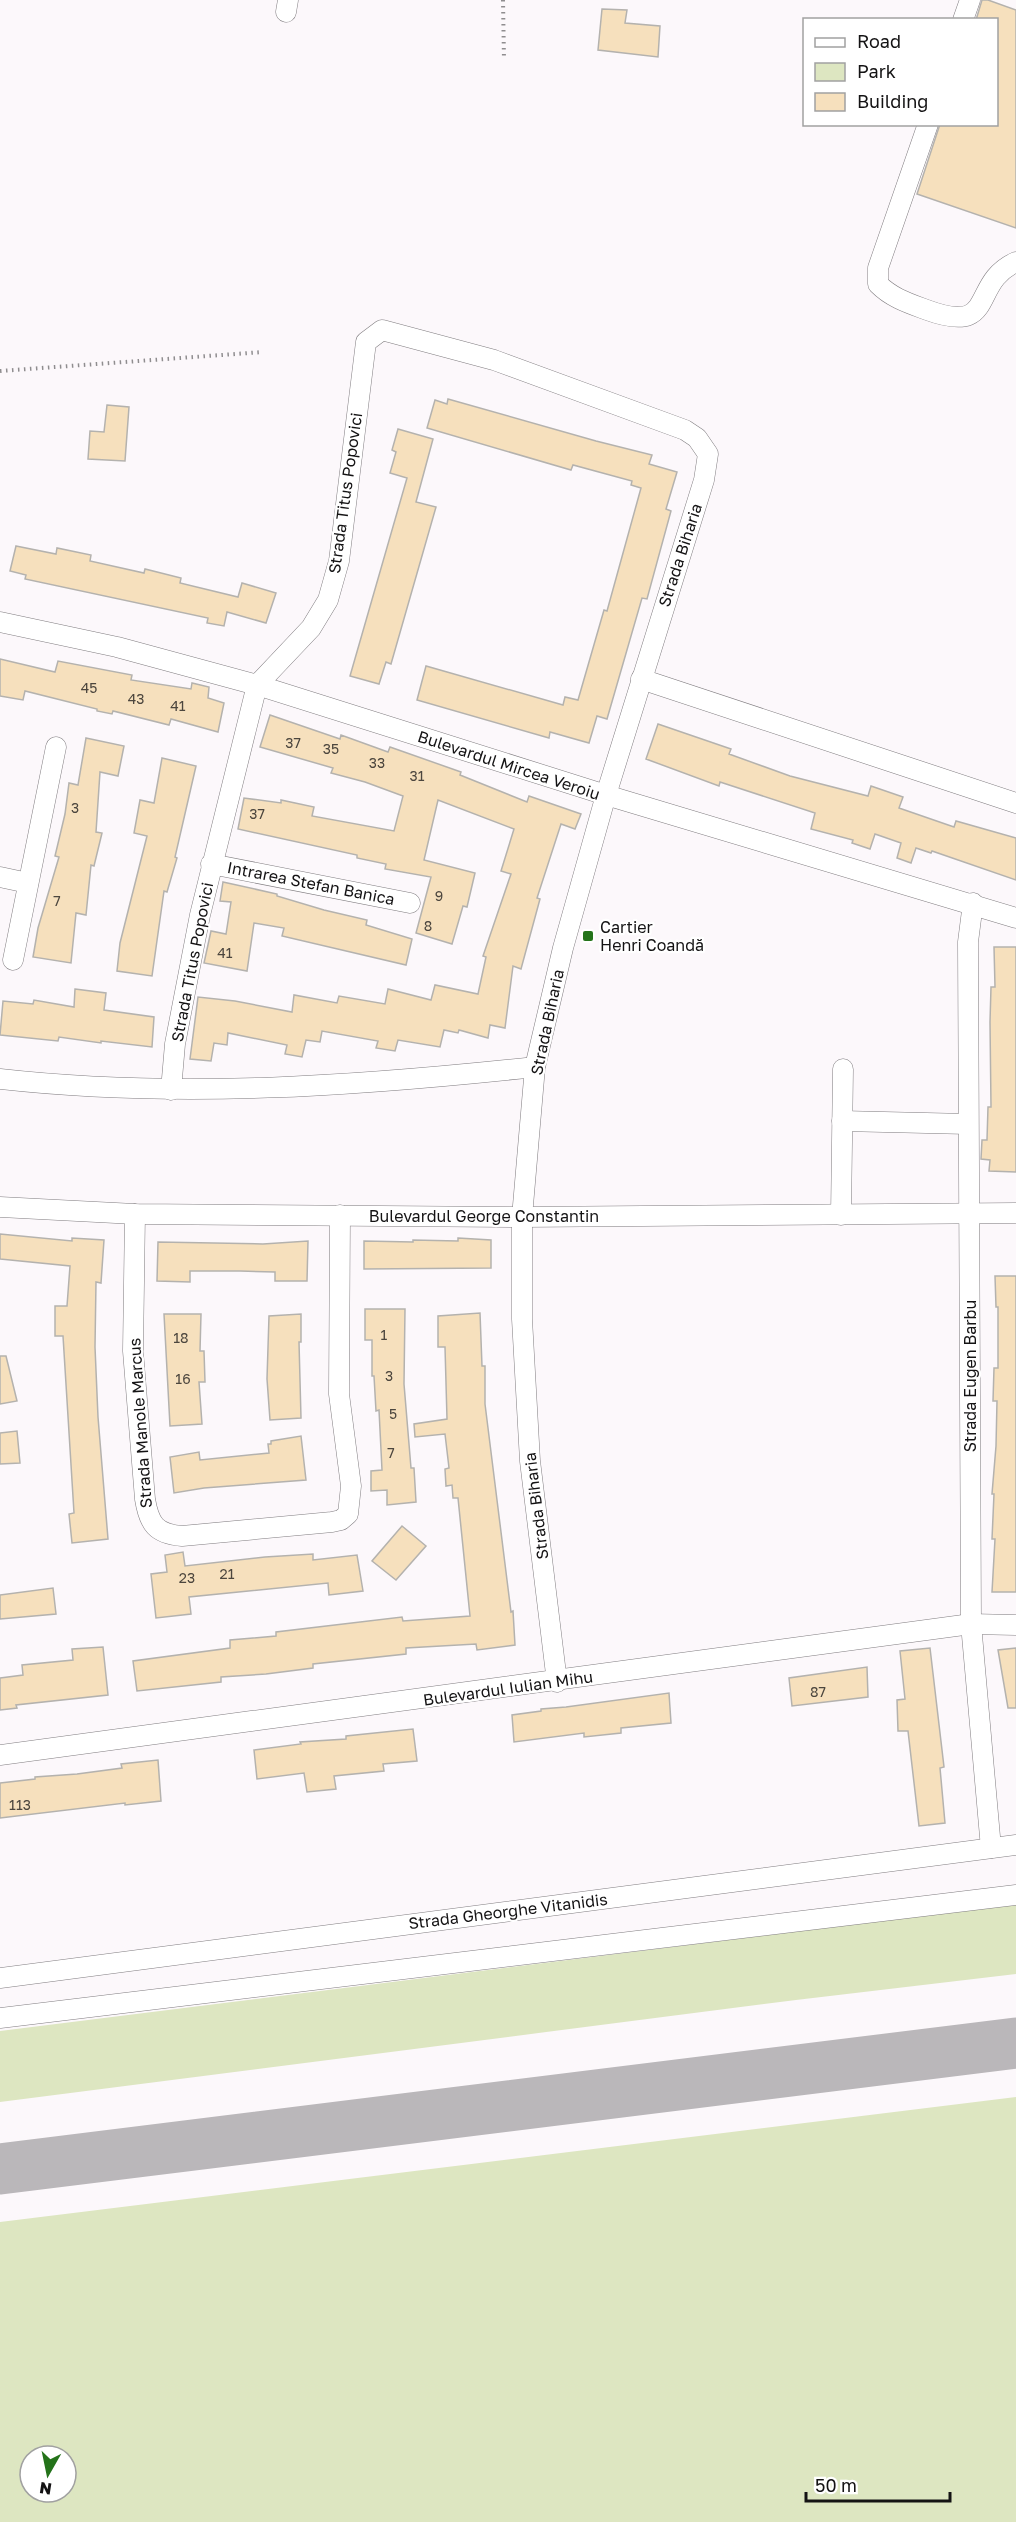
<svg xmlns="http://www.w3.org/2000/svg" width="1016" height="2522" font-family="'Golos Text',sans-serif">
<rect width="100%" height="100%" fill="#fcf8fb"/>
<g fill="#dde6c1" fill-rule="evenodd">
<polygon points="1016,1904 1016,1974 796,2000 0,2102 0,2031"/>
<path d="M1016,2097V2522H0V2222ZM30,2456H66V2492H30Z"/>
</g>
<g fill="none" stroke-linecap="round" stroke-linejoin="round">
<polyline stroke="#bab7ba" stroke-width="51" points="0,2169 1016,2043"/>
</g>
<g fill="#f6e0bd" stroke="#b4b2ae" stroke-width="1.5">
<polygon points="982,0 988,0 1016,10 1016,228 917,194 940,124 996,124 996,20 976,20"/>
<polygon points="602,9 627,10 625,23 660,26 658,57 598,50"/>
<polygon points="448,399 596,441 652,455 649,464 677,472 666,509 671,511 647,599 642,598 607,719 597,716 589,743 550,732 549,738 417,700 426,666 563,705 565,697 578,700 604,610 607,611 641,488 631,485 632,481 573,465 571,470 427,428 435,400 447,404"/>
<polygon points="107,405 129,407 125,461 88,459 90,431 104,432"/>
<polygon points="398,429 433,439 416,502 436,507 391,664 386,662 379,684 350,676 407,478 390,473 396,452 392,450"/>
<polygon points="16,546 56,554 57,548 91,555 90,561 144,573 145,569 181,578 180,583 238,597 242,583 276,593 266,623 227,612 224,626 207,623 208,618 25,579 26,575 10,571"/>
<polygon points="0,659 55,672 58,661 132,675 131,680 191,689 192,683 209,687 208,698 224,703 218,732 171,719 169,725 113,711 112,714 97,711 97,709 25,691 23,700 0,696"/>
<polygon points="270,715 340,739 341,735 388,752 390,747 461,772 460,775 527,802 529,796 581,814 575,829 561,824 537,898 540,899 521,969 513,966 505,1028 490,1025 488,1038 459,1030 458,1033 444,1030 440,1047 398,1040 395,1051 376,1048 378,1041 322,1031 320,1042 306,1040 302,1057 285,1054 287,1045 228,1033 227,1045 214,1043 211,1061 190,1059 198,997 235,1001 292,1012 294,995 337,1003 339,996 385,1004 388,989 431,1000 435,985 478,994 486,957 483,956 511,874 501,871 514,829 438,800 424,860 475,873 467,907 463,906 452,944 416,933 431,877 385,869 386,864 357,858 357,855 238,829 244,798 281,803 281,800 314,807 312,816 394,831 403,796 365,782 331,773 333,768 260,747"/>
<polygon points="658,724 731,749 729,754 790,776 868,796 871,786 903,797 899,808 954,827 956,821 1016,838 1016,880 932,851 931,853 916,848 911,863 897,858 901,843 875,834 870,849 852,843 853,840 811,829 815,813 720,782 719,786 646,759"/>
<polygon points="86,738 124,746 118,776 100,772 96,832 102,833 94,866 91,865 86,915 76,913 71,963 33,957 38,928 59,857 55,856 65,814 69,783 78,785"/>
<polygon points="162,758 196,766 175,857 177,858 167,892 164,891 152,976 117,971 120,943 147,836 134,833 140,800 154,803"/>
<polygon points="223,882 277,894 277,896 324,910 367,920 366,925 412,939 406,965 282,936 284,928 254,923 247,971 204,963 211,931 226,934 231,902 220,901"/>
<polygon points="994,947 1016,947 1016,1172 989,1171 990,1160 981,1159 982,1140 987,1140 988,1107 991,1107 990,1022 991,987 995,987"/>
<polygon points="75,989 106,993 104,1010 154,1017 152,1047 101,1041 101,1043 59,1037 58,1041 0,1035 3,1001 33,1004 34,1000 74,1007"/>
<polygon points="0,1234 72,1241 72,1238 104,1240 101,1283 96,1282 95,1347 98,1417 108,1539 72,1543 69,1514 74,1513 63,1336 55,1336 55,1306 67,1306 70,1266 0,1259"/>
<polygon points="458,1238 491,1240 491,1268 364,1269 364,1241 413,1242 413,1240 458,1241"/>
<polygon points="308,1241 307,1281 275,1281 275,1272 240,1271 190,1271 190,1282 157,1281 158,1242 263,1244"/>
<polygon points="995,1276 1016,1276 1016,1592 992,1592 995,1539 992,1539 994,1494 992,1494 996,1446 997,1401 993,1401 994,1368 998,1368 998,1307 996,1307"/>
<polygon points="365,1309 405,1309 404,1384 411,1468 414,1468 416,1502 387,1505 387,1490 371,1491 371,1471 382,1470 379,1410 376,1411 374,1376 372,1376 372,1340 365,1340"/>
<polygon points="480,1313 482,1366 485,1366 485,1404 511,1612 513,1611 515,1645 477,1650 476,1644 406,1648 406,1654 313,1664 313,1668 266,1674 221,1677 221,1682 137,1691 133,1661 230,1648 230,1640 276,1636 276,1632 402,1617 403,1621 470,1616 458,1498 453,1498 452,1485 446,1486 445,1469 449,1468 445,1434 415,1437 414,1424 447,1419 445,1347 438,1347 438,1316"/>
<polygon points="164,1314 201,1314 200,1351 204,1351 205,1382 199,1382 202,1424 170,1426"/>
<polygon points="301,1314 301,1342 299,1342 301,1418 270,1420 267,1379 269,1316"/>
<polygon points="0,1356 6,1356 17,1401 0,1404"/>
<polygon points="17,1431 20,1463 0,1464 0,1433"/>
<polygon points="301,1436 306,1480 204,1488 174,1493 170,1457 199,1452 200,1460 269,1453 268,1444 271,1444 271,1441"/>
<polygon points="402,1526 426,1546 396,1580 372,1561"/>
<polygon points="183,1552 185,1566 265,1557 313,1554 313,1560 357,1555 363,1591 329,1595 328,1583 189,1597 191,1614 156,1618 151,1574 167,1572 165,1555"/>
<polygon points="53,1588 56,1614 0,1619 0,1595"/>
<polygon points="103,1647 108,1695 16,1705 17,1708 0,1710 0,1678 23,1675 22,1665 73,1660 72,1649"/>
<polygon points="930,1648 944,1767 940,1768 945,1823 919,1826 908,1731 898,1731 897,1700 905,1699 900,1651"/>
<polygon points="1016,1648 1016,1708 1008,1708 998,1650"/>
<polygon points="867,1667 868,1697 792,1706 789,1678"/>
<polygon points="669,1693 671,1723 621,1728 621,1733 584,1737 584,1733 514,1742 512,1715 541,1711 541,1709 566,1707"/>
<polygon points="413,1729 417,1761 383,1764 384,1771 334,1776 336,1789 307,1792 304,1773 257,1779 254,1750 301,1744 300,1742 346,1739 346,1736"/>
<polygon points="158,1760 161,1801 125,1805 125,1803 0,1818 0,1783 35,1779 35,1777 77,1774 122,1768 121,1764"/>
</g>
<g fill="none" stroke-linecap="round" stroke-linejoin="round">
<defs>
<g id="minor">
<polyline points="286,12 288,0"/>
<polyline points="963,20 970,0"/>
<path d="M928,124L878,268V284C892,298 908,303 927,310C998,336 969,283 1016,262"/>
<polyline points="0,622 117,647 257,685 606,795 1016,918"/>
<polyline points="641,679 1016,803"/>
<polyline points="211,864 410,903"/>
<polyline points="0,877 28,883"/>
<polyline points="973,903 968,942 971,1624 991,1848"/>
<polyline points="13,960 56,747"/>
<path d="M0,1079C179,1099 357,1086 535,1067"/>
<polyline points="171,1090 175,1044 200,915 257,685 311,628 328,600 339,561 366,342 382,330 494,360 685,430 697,438 708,454 704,480 606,795 563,948 535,1067 522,1217 522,1319 530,1461 557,1682"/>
<polyline points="842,1121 968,1124"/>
<polyline points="0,1207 135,1214 522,1217 1016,1213"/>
<path d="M135,1214L133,1351L145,1499C149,1524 156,1534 182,1536L332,1522L341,1520L348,1514L351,1486L339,1394L340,1215"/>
<polyline points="841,1215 843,1069"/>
<polyline points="0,1755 971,1624 1016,1625"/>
<polyline points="0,1978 1016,1845"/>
<polyline points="0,2018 1016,1895"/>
</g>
</defs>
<use href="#minor" stroke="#807d80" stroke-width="21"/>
<g stroke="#8f8d8f" stroke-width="4" stroke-dasharray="1.5 4.5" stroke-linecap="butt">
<polyline points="503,0 504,60"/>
<polyline points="0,371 263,352"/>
</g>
<use href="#minor" stroke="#fff" stroke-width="20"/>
</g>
<rect fill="#24731a" stroke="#fff" stroke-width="2" x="582" y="930" width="12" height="12" rx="3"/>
<g text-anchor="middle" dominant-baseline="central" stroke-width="4.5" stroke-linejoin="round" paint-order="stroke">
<g font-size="14" fill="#4c463e">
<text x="89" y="687">45</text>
<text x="136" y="698">43</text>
<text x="178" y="705">41</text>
<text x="293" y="742">37</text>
<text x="331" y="748">35</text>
<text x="377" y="762">33</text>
<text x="417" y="775">31</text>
<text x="75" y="807">3</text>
<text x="257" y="813">37</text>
<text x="439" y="895">9</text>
<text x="57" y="900">7</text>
<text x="428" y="925">8</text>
<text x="225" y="952">41</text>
<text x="384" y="1334">1</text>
<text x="181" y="1337">18</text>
<text x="389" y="1375">3</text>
<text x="183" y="1378">16</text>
<text x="393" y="1413">5</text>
<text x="391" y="1452">7</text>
<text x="227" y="1573">21</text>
<text x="187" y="1577">23</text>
<text x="818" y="1691">87</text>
<text x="20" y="1804">113</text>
</g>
<g font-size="16" fill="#141314" stroke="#fff">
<text transform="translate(345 493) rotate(-82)">Strada Titus Popovici</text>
<text transform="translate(680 555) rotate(-72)">Strada Biharia</text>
<text transform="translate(509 765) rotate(18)">Bulevardul Mircea Veroiu</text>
<text transform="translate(311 883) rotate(11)">Intrarea Stefan Banica</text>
<text transform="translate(192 962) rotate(-79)">Strada Titus Popovici</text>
<text transform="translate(547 1022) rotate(-78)">Strada Biharia</text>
<text x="484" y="1216">Bulevardul George Constantin</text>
<text transform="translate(970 1376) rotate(-90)">Strada Eugen Barbu</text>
<text transform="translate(140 1423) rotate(-94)">Strada Manole Marcus</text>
<text transform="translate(536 1506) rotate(-97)">Strada Biharia</text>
<text transform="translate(508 1688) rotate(-8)">Bulevardul Iulian Mihu</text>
<text transform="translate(508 1911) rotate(-7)">Strada Gheorghe Vitanidis</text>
</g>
<g font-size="16" fill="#141314" stroke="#fff" text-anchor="start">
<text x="600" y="927">Cartier<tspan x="600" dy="18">Henri Coandă</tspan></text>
</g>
</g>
<rect x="803" y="18" width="195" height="108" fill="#ffffff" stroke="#a1a1a1" stroke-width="1.5"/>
<rect x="815" y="38" width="30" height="9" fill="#ffffff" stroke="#a1a1a1" stroke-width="1.5"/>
<text x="857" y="48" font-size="18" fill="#141314">Road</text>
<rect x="815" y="63" width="30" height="18" fill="#dde6c1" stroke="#a1a1a1" stroke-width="1.5"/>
<text x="857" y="78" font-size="18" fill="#141314">Park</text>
<rect x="815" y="93" width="30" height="18" fill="#f6e0bd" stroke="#a1a1a1" stroke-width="1.5"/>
<text x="857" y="108" font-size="18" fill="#141314">Building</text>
<g transform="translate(48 2474) rotate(189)"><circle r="28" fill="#ffffff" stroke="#a1a1a1" stroke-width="1.5"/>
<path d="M0-4.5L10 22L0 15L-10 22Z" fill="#24731a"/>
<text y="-9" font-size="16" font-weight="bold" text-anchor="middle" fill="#141314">N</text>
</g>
<path d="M806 2492v9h144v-9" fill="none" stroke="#141314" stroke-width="3"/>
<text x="815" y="2492" font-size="18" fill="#141314" stroke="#ffffff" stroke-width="4.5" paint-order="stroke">50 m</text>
</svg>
